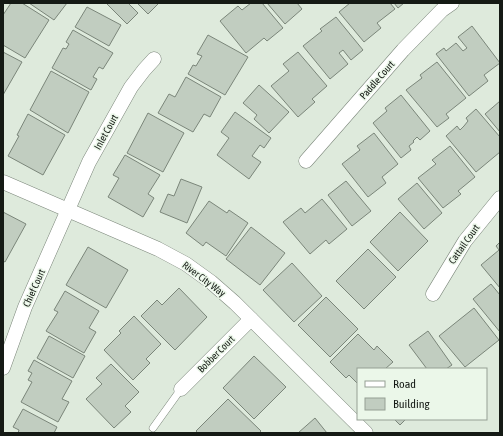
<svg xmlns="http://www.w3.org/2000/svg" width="503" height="436" font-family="'Asap Condensed',sans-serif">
<rect width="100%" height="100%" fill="#deeadc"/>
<g fill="#c1cdc0" stroke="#7b867a">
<polygon points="11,3 22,3 49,20 25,58 3,45 3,15"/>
<polygon points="29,3 67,3 54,20"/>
<polygon points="106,3 128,3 138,13 127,24"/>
<polygon points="137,3 159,3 148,14"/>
<polygon points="251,3 262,3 283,28 267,41 264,38 246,53 220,21 238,6 242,10"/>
<polygon points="267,3 297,3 302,9 285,24"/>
<polygon points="350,3 390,3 395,9 377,23 381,28 364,42 339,12"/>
<polygon points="394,3 404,3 398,8"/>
<polygon points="87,7 121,25 109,46 75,27"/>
<polygon points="336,17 363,50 351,60 343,50 339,53 348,64 330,79 303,46 322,31 320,29"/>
<polygon points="472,26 500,63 484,75 488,81 469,96 436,54 444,48 446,51 456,43 463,51 467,48 458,37"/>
<polygon points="73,30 113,53 103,69 99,67 93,77 97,79 91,90 52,68 63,48 66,49 69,44 66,42"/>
<polygon points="208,35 248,57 225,95 188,74 193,65 196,66 202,56 197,54"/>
<polygon points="3,52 22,62 3,95"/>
<polygon points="298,52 327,86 312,99 315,102 298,117 271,86 289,71 283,64"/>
<polygon points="437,62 466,98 446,114 449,118 437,127 406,90 422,78 420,75"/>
<polygon points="51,71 89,92 68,133 30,110"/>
<polygon points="186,77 221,97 210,117 204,114 193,132 158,113 169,94 175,97"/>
<polygon points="259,85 289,112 269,133 254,119 257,115 243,103"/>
<polygon points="401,95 430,131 420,140 417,137 413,141 414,142 409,146 411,150 401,158 373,123 387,111 385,108"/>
<polygon points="500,101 500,132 485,114"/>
<polygon points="476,109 500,137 500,152 476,172 446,136 457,126 460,130 464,126 468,121 466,118"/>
<polygon points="235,112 271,138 264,148 260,145 252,156 261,162 249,179 217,155 229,138 221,132"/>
<polygon points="148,113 184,133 163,172 127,153"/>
<polygon points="28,114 65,135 43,175 8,156 19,136 17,135"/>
<polygon points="374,133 398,164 382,177 386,183 368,197 342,164 360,150 357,146"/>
<polygon points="450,146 475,177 458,191 461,194 443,208 418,178 436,164 432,160"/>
<polygon points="125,155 160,175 148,194 154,198 143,217 108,197 119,178 113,175"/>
<polygon points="181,179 202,187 187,223 160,212 168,194 174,196"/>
<polygon points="346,181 371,211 352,226 328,195"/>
<polygon points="417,183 442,213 424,229 398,199"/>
<polygon points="322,199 347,229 329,244 326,240 310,254 283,222 301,208 305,213"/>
<polygon points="209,201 227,213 229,210 248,223 226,256 206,242 203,246 186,233"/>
<polygon points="3,212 26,224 5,262 3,261"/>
<polygon points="400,212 428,241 398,271 370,242"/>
<polygon points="251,227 285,253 260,285 226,259"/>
<polygon points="500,242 500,288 481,265 499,250 496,246"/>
<polygon points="88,247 128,270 106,308 66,285"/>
<polygon points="368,249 396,277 364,309 336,281"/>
<polygon points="292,263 322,296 294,322 263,290"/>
<polygon points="491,284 500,295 500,332 473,299"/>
<polygon points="179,288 207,317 175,350 141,316 157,300 162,305"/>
<polygon points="65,291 99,311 89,328 96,332 84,353 46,331 58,312 54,310"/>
<polygon points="326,297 358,329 330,357 298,325"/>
<polygon points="474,308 499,340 465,367 439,336"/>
<polygon points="134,316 161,344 146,359 150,363 133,380 104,350 121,333 119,331"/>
<polygon points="428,331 452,365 446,369 427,369 409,345"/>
<polygon points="358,334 374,350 377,346 393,362 385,369 358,369 358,384 349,375 346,378 330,362"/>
<polygon points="49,336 85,356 73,378 37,358"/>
<polygon points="254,356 286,387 254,419 223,388"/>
<polygon points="34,360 72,381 62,399 69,402 58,422 21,402 32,382 28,380 32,373 28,371"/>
<polygon points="111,364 139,392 125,406 131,412 114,428 86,399 102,384 96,378"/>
<polygon points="228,399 261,431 259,433 198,433 196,431"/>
<polygon points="23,409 57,427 54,433 18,433 19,430 13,427"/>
<polygon points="315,418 327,433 298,433"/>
<polygon points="394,419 406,419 400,425"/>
</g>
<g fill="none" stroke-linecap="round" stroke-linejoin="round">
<defs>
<polyline id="lane" points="153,428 181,389"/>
<g id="street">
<polyline points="306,161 403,50 442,10 452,3"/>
<polyline points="3,182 158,249 186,264 211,282 235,303 366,433"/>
<polyline points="433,294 465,241 500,198"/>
<polyline points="3,368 25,307 89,162 131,87 144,70 154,59"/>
<polyline points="181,389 251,319"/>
</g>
</defs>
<use href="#lane" stroke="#7c877b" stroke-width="8"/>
<use href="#street" stroke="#7c877b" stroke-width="15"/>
<use href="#lane" stroke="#fff" stroke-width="7"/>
<use href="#street" stroke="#fff" stroke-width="14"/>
</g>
<g text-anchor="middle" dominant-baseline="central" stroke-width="3" stroke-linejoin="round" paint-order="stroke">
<g font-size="10" fill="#151a15" stroke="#ebf7e9">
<text transform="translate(377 80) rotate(-49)">Paddle Court</text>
<text transform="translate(106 132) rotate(-61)">Inlet Court</text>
<text transform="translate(464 244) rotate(-55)">Cattail Court</text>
<text transform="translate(204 279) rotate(37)">River City Way</text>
<text transform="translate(34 288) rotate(-66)">Chief Court</text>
<text transform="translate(216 354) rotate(-45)">Bobber Court</text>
</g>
</g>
<rect width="503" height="436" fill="none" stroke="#151a15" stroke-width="8"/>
<rect x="357" y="368" width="130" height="52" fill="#ebf7e9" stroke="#959f94"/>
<rect x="365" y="381" width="20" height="6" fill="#ffffff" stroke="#959f94"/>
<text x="393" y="388" font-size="12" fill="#151a15">Road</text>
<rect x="365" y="398" width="20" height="12" fill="#c1cdc0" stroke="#959f94"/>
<text x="393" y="408" font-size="12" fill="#151a15">Building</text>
</svg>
